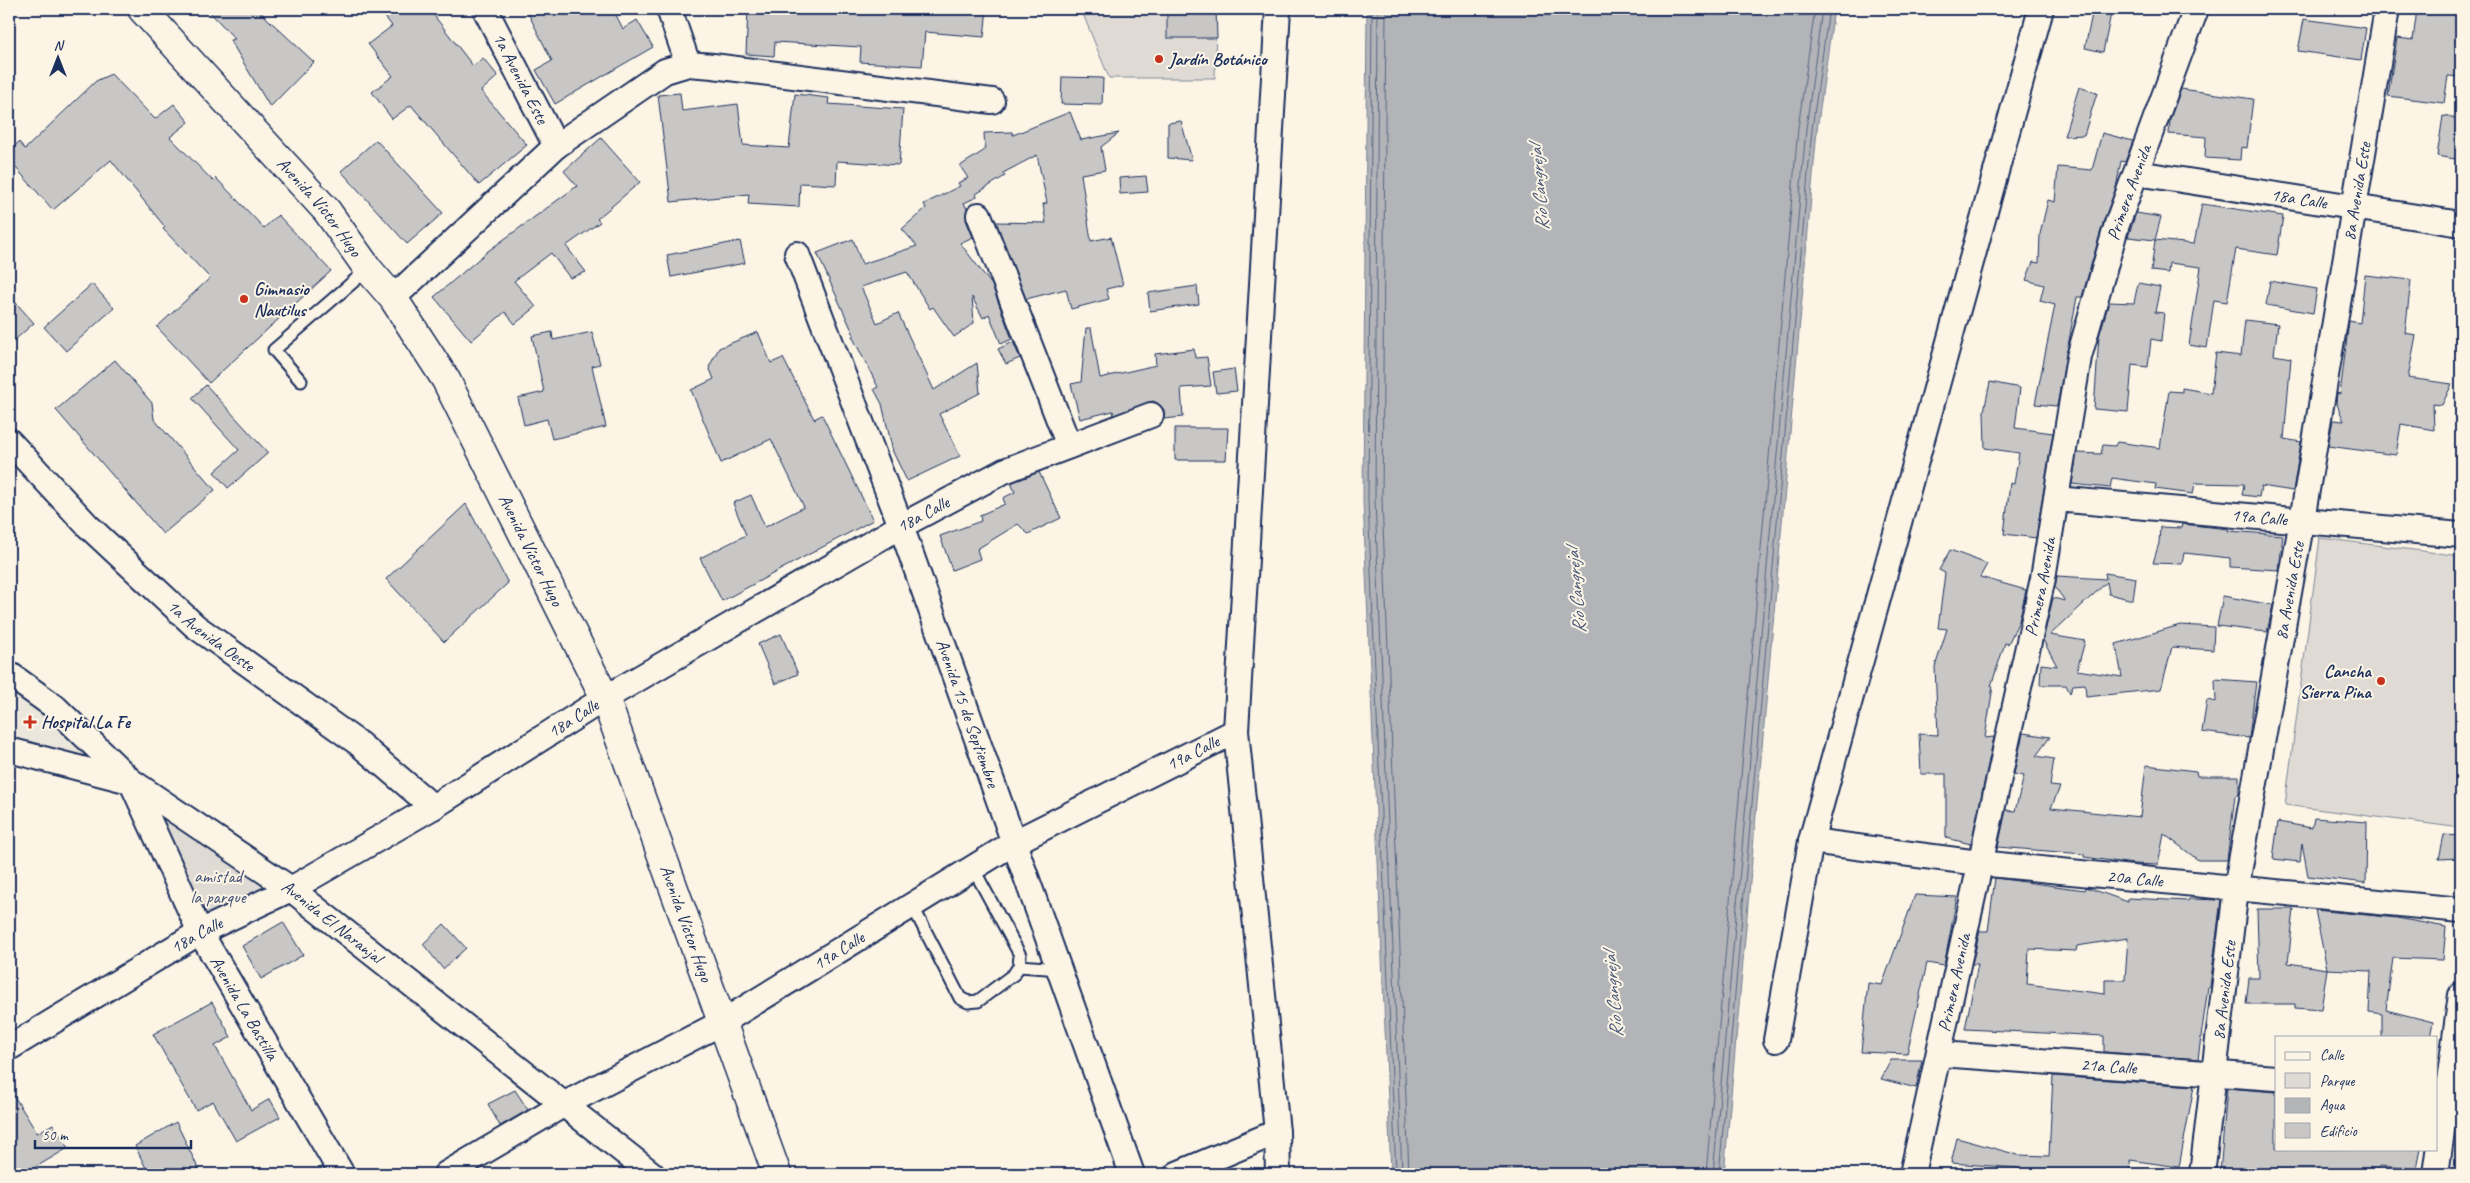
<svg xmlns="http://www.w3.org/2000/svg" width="2470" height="1183" font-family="Caveat,sans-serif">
<rect width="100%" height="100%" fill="#fcf5e5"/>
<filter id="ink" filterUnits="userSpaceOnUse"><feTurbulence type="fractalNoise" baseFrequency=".02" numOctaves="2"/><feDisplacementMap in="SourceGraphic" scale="10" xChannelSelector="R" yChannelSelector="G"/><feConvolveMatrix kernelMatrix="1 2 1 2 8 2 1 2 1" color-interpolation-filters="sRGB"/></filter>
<g filter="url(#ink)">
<g fill="#ece7dc">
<polygon points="9,688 32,705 106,768 9,738"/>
<polygon points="2461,1108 2461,1174 2451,1174"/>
</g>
<g fill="#dfdbd4" stroke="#7d8599">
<polygon points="1081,9 1216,9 1215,78 1109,78"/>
<polygon points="2320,538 2461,556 2461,828 2285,805"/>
<polygon points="149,803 291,889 200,932"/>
</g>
<polygon fill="#b2b4b8" stroke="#767f94" points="1367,9 1834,9 1817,130 1724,1174 1391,1174 1363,500"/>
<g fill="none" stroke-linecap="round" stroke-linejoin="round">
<g stroke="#576482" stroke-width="1">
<polyline points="1372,9 1368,500 1396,1174"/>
<polyline points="1378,9 1375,500 1402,1174"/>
<polyline points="1386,9 1382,500 1409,1174"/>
<polyline points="1706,1174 1798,128 1815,9"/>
<polyline points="1713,1174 1806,129 1822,9"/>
<polyline points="1719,1174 1812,129 1829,9"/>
</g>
</g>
<g fill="#c8c7c6" stroke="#1b2f5e" fill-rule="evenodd">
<polygon points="207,9 257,9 314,62 270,107 230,40 235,39"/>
<polygon points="379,9 429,9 473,66 483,58 498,76 481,91 527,145 479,185 411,105 392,119 372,92 393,76 368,44 392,26"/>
<polygon points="526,9 613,9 623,29 637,20 653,47 555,104 536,70 552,61"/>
<polygon points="748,9 987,9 984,37 925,32 922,66 860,62 861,47 775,42 774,56 746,54"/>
<polygon points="1216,9 1217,38 1167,38 1167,10"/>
<polygon points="2093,9 2112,9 2103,52 2085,48"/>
<polygon points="2417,9 2461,9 2461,77 2448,76 2444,103 2388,96 2397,38 2413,40"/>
<polygon points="2304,19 2366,28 2361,60 2298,51"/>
<polygon points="111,74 155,119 174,104 189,122 170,137 213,181 216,178 264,228 278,215 331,271 209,383 157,327 210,278 163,229 165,227 111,160 53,210 9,160 9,151 19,142 25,149 96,81"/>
<polygon points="1062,77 1103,78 1102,105 1061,104"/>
<polygon points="2079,87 2097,93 2084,135 2064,136"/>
<polygon points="2181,89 2253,99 2247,148 2241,147 2240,160 2205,158 2206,137 2169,134 2170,119"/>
<polygon points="680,93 682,111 738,104 743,145 789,148 795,94 829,98 828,104 903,109 899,165 837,161 836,185 800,183 799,207 748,204 749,194 671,202 658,95"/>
<polygon points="1070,112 1081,140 1119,133 1101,147 1105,170 1081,174 1091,241 1111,237 1123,285 1106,289 1109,299 1071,309 1066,289 1026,299 996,222 1046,223 1043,204 1047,203 1037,155 1003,173 1005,176 976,194 977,197 964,203 967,209 966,220 973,237 960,243 992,285 1012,339 1001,344 989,314 983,318 972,297 974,323 954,337 933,307 930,309 907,272 861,287 877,323 898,313 934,390 977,363 980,393 939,414 960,456 907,481 893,452 882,404 874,389 878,387 852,336 854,335 817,253 853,239 862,264 917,246 902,229 926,208 924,204 960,186 958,183 968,178 960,166 985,150 984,133 1012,132 1013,135"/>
<polygon points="2443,116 2461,119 2461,160 2437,156"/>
<polygon points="1181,121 1192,160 1168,158 1168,123"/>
<polygon points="2102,133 2133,141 2125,162 2121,161 2116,188 2104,220 2082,297 2077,297 2057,406 2035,404 2055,305 2040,301 2044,285 2026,280 2033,262 2039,263 2040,234 2048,200 2055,202 2058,167 2092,170"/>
<polygon points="601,138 640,182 597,219 600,222 566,246 586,272 570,278 551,253 514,281 536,307 515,324 505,312 471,341 434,297 488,251 577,186 564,171"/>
<polygon points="376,140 443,213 407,244 341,171"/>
<polygon points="1146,176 1148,192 1120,194 1119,178"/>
<polygon points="2202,204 2283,216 2277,255 2236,249 2227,302 2214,300 2207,348 2189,345 2201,267 2169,263 2168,273 2151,271 2155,240 2194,244"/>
<polygon points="2136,213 2161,217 2155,240 2128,237"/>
<polygon points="740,241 745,263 671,277 667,255"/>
<polygon points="2365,275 2411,280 2405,333 2416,335 2408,378 2452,384 2442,405 2433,404 2434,430 2401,424 2396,455 2328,446 2333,420 2344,421 2336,402 2337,393 2340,394 2349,321 2360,323"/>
<polygon points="2270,281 2317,289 2313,313 2266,305"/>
<polygon points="2138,283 2160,287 2155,312 2164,313 2161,341 2151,339 2148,367 2132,365 2128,412 2094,409 2099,336 2109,302 2134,303"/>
<polygon points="92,284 114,308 66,351 44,327"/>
<polygon points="1197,286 1199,304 1150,311 1148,293"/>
<polygon points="9,295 34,323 9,345"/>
<polygon points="2245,320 2278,324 2274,355 2291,358 2284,439 2301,442 2293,491 2261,486 2259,497 2242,495 2244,484 2195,483 2193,494 2155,489 2156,484 2112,478 2110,488 2072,484 2077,453 2101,454 2103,445 2115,446 2117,442 2160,448 2169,391 2182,392 2182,388 2211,393 2216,353 2241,356"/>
<polygon points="1086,328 1091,328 1100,378 1156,365 1155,354 1194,349 1195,358 1207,357 1211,386 1181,388 1183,417 1164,419 1164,410 1159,404 1153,401 1114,415 1113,411 1080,419 1071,384 1081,382"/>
<polygon points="552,332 553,340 592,332 600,364 592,366 606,427 552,439 547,419 524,425 518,398 544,392 532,336"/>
<polygon points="758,332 771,363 783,358 814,419 822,415 873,520 722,601 700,558 746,535 733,503 751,495 765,527 804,507 771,439 721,463 691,390 714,379 709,367 719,348"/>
<polygon points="1013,342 1020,358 1006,364 998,349"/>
<polygon points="115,360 152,403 154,419 215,490 163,534 56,410"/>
<polygon points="1234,369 1237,391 1216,393 1213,372"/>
<polygon points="1990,382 2020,388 2015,428 2053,433 2036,538 2004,534 2010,483 2014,484 2019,453 1985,448 1984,411"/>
<polygon points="206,385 268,453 228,488 214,472 239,450 192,398"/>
<polygon points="1175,428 1228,428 1226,460 1175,460"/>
<polygon points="1039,472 1061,518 1028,534 1018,524 977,549 980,559 952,570 940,536 981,521 980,515 1005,504 1003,498 1015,492 1011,483"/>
<polygon points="466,504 508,583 444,642 386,579"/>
<polygon points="2182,524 2229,529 2228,531 2283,535 2279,570 2230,567 2230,558 2184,553 2182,564 2153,563 2159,543 2160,527 2181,528"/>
<polygon points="1950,550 1987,564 1980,577 2026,590 2019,621 2008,644 2005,643 1991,686 1993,686 1985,738 1994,737 1971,844 1946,838 1946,774 1921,774 1919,734 1938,735 1935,667 1947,629 1938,628 1945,573 1939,570"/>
<polygon points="2105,573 2136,578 2133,600 2109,594 2107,582 2050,635 2085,641 2077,670 2122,677 2116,644 2180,625 2214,627 2213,650 2172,647 2161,689 2086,697 2085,684 2073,685 2070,693 2066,685 2040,685 2041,664 2057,666 2043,640 2053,598 2065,601 2055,587 2057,576 2106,579"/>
<polygon points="2223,596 2273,605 2267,632 2217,626"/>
<polygon points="781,634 798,674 775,684 758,644"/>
<polygon points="2215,679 2256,682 2249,738 2202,732 2207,700 2216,702"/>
<polygon points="2023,733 2050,737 2036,756 2054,759 2050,786 2060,787 2051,808 2140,817 2146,765 2196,771 2197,776 2239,776 2239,794 2235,796 2227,860 2198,860 2164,834 2158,865 2133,864 2084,857 2084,854 1998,847 2006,810 2015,811 2024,776 2014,774"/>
<polygon points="2314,818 2367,822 2366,883 2308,876 2302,843 2300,862 2273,859 2278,822 2312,828"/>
<polygon points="2444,835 2461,836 2461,858 2439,859"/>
<path d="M1995,878L2085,890L2086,887L2128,902V898L2188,901L2189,899L2221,900L2210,987H2208L2198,1059L2104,1052V1036L1965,1029L1978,964H1972L1980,931H1988ZM2128,938L2125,980H2105V994L2027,984L2029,949L2076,951L2077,946Z"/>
<polygon points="1915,895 1957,897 1944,966 1927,963 1907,1054 1861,1052 1868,983 1882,985"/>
<polygon points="2257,909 2294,909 2288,963 2327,969 2321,1010 2295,1008 2295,1004 2246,1004 2249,978 2259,978"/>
<polygon points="2315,910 2397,918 2446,927 2443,960 2393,958 2386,1010 2433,1022 2430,1037 2382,1037 2382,1014 2369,1012 2371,971 2327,969"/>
<polygon points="283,922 303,955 261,979 242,946"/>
<polygon points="444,924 466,948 443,969 423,944"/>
<polygon points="212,1002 231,1037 215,1046 251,1110 270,1099 280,1117 236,1141 213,1101 196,1110 153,1034"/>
<polygon points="1891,1060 1922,1060 1916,1088 1881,1079"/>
<polygon points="2053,1076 2194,1086 2179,1167 2130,1160 2131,1174 2018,1174 2018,1168 1951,1163 1957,1138 2018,1155 2049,1156"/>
<polygon points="9,1088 37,1133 53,1124 68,1148 24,1174 9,1174"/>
<polygon points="2227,1088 2276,1092 2276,1149 2421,1149 2417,1169 2379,1166 2378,1174 2220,1174"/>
<polygon points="515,1090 528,1110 500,1126 488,1104"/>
<polygon points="176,1122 201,1174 149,1174 135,1146"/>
</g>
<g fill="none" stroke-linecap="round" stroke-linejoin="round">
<defs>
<g id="lane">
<polyline points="301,381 274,350 368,269"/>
<polyline points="912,905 960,998 968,1002 978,1001 1014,974 1019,966 1020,955 973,868"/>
<polyline points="1019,966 1060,969"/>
</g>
<g id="street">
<path id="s1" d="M485,9L556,146"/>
<polyline points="669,9 688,64"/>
<polyline points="1278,9 1236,731 1277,1132 1278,1174"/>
<path id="s2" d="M2137,173L2461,224"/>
<polyline points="979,215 1069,446"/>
<path id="s3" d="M797,254L901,526L1132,1174"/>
<polyline points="393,298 556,146 665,71 688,64 713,66 992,101"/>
<path id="s4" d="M9,441L88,526L195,626L358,743L433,807"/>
<path id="s5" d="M2056,499L2461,535"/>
<path id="s6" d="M9,674L55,707L131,781L291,889L652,1174"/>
<polyline points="9,750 129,781"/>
<path id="s7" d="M131,781L200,932L342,1174"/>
<path id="s8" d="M1811,841L1979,863L2461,910"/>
<polyline points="1776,1040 1811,841 2041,9"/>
<path id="s9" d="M9,1048L200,932L291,889L433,807L605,698L901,526L1004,471L1151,415"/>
<path id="s10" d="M1940,1054L2276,1078"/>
<path id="s11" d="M446,1174L563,1105L721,1023L1015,842L1236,731"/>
<polyline points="1177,1174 1277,1132"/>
<path id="s12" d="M1912,1174L2043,578L2079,357L2117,224L2196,9"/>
<path id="s13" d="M2202,1174L2236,889L2302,520L2387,9"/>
<polyline points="2436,1174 2461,995"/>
</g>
<g id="secondary">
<path id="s14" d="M142,9L327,211L368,269L393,298L446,380L605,698L777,1174"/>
</g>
</defs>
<use href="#lane" stroke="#1b2f5e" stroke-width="15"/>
<use href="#street" stroke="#1b2f5e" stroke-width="28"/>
<use href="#secondary" stroke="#1b2f5e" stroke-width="31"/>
<use href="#lane" stroke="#fcf5e5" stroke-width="11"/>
<use href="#street" stroke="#fcf5e5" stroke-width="24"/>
<use href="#secondary" stroke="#fcf5e5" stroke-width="28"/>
</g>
</g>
<g fill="#c8321e" stroke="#fcf5e5" stroke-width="2">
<circle cx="1159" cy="59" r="5"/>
<circle cx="244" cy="299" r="5"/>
<circle cx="2381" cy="681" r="5"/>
<path d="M27.5 714.5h5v5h5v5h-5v5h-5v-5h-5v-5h5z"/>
</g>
<g text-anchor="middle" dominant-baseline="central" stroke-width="4" stroke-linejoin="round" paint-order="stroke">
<g font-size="18" font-weight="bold" fill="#1b2f5e" stroke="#fcf5e5" text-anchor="start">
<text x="1169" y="59">Jardín Botánico</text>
<text x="254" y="289">Gimnasio<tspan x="254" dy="21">Nautilus</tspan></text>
<text x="2371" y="671" text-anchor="end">Cancha<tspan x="2371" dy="21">Sierra Pina</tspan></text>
<text x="41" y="722">Hospital La Fe</text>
</g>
<g font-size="18" fill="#1b2f5e" stroke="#fcf5e5">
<text stroke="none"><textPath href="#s1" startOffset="78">1a Avenida Este</textPath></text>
<text stroke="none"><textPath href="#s13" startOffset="995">8a Avenida Este</textPath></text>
<text stroke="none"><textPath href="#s12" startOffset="1006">Primera Avenida</textPath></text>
<text stroke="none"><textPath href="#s2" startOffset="164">18a Calle</textPath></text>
<text stroke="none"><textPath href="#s14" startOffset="266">Avenida Víctor Hugo</textPath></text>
<text stroke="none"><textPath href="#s9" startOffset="1059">18a Calle</textPath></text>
<text stroke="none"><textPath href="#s5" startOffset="204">19a Calle</textPath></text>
<text stroke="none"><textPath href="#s14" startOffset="671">Avenida Víctor Hugo</textPath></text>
<text stroke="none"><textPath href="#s12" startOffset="601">Primera Avenida</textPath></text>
<text stroke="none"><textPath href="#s13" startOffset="590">8a Avenida Este</textPath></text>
<text stroke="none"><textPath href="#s4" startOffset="281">1a Avenida Oeste</textPath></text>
<text stroke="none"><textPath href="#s3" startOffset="490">Avenida 15 de Septiembre</textPath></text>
<text stroke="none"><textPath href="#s9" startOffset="654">18a Calle</textPath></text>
<text stroke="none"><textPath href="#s11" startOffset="858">19a Calle</textPath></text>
<text stroke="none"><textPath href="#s8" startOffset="326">20a Calle</textPath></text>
<text stroke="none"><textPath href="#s6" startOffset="408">Avenida El Naranjal</textPath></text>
<text stroke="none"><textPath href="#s14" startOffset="1076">Avenida Víctor Hugo</textPath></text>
<text stroke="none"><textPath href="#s9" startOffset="219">18a Calle</textPath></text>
<text stroke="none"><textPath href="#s11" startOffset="452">19a Calle</textPath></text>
<text stroke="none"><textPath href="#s12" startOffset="196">Primera Avenida</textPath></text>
<text stroke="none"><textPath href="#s13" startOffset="185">8a Avenida Este</textPath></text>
<text stroke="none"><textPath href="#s7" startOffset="254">Avenida La Bastilla</textPath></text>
<text stroke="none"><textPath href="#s10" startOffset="169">21a Calle</textPath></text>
</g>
<g font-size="18" fill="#425176" stroke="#fcf5e5">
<text x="218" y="876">amistad<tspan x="218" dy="21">la parque</tspan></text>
</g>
<g font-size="19" font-style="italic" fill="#485779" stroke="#fcf5e5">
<text transform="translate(1539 188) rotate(-95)">Río Cangrejal</text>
<text transform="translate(1576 591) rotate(-95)">Río Cangrejal</text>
<text transform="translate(1613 995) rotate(-95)">Río Cangrejal</text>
</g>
</g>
<rect width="2470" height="1183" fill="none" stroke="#fcf5e5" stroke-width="30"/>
<rect x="15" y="15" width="2440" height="1153" fill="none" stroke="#1b2f5e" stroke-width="2" filter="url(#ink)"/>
<rect x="2275" y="1036" width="162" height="115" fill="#fcf5e5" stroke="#a2a6af"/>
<rect x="2285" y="1052" width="25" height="8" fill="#fcf5e5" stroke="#a2a6af"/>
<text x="2320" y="1060" font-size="15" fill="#1b2f5e">Calle</text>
<rect x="2285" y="1073" width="25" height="15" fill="#dfdbd4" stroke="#a2a6af"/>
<text x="2320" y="1086" font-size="15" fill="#1b2f5e">Parque</text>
<rect x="2285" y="1098" width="25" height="15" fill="#b2b4b8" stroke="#a2a6af"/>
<text x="2320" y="1110" font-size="15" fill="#1b2f5e">Agua</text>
<rect x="2285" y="1123" width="25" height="15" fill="#c8c7c6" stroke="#a2a6af"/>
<text x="2320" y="1136" font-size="15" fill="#1b2f5e">Edificio</text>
<g transform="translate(58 58)" stroke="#fcf5e5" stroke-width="4" paint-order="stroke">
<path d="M0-4L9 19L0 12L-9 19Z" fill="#1b2f5e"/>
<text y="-8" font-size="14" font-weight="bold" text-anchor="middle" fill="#1b2f5e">N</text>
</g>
<path d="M35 1140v8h156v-8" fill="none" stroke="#1b2f5e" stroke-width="2.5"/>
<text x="42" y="1140" font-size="15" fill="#1b2f5e" stroke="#fcf5e5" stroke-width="4" paint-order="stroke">50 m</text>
</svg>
